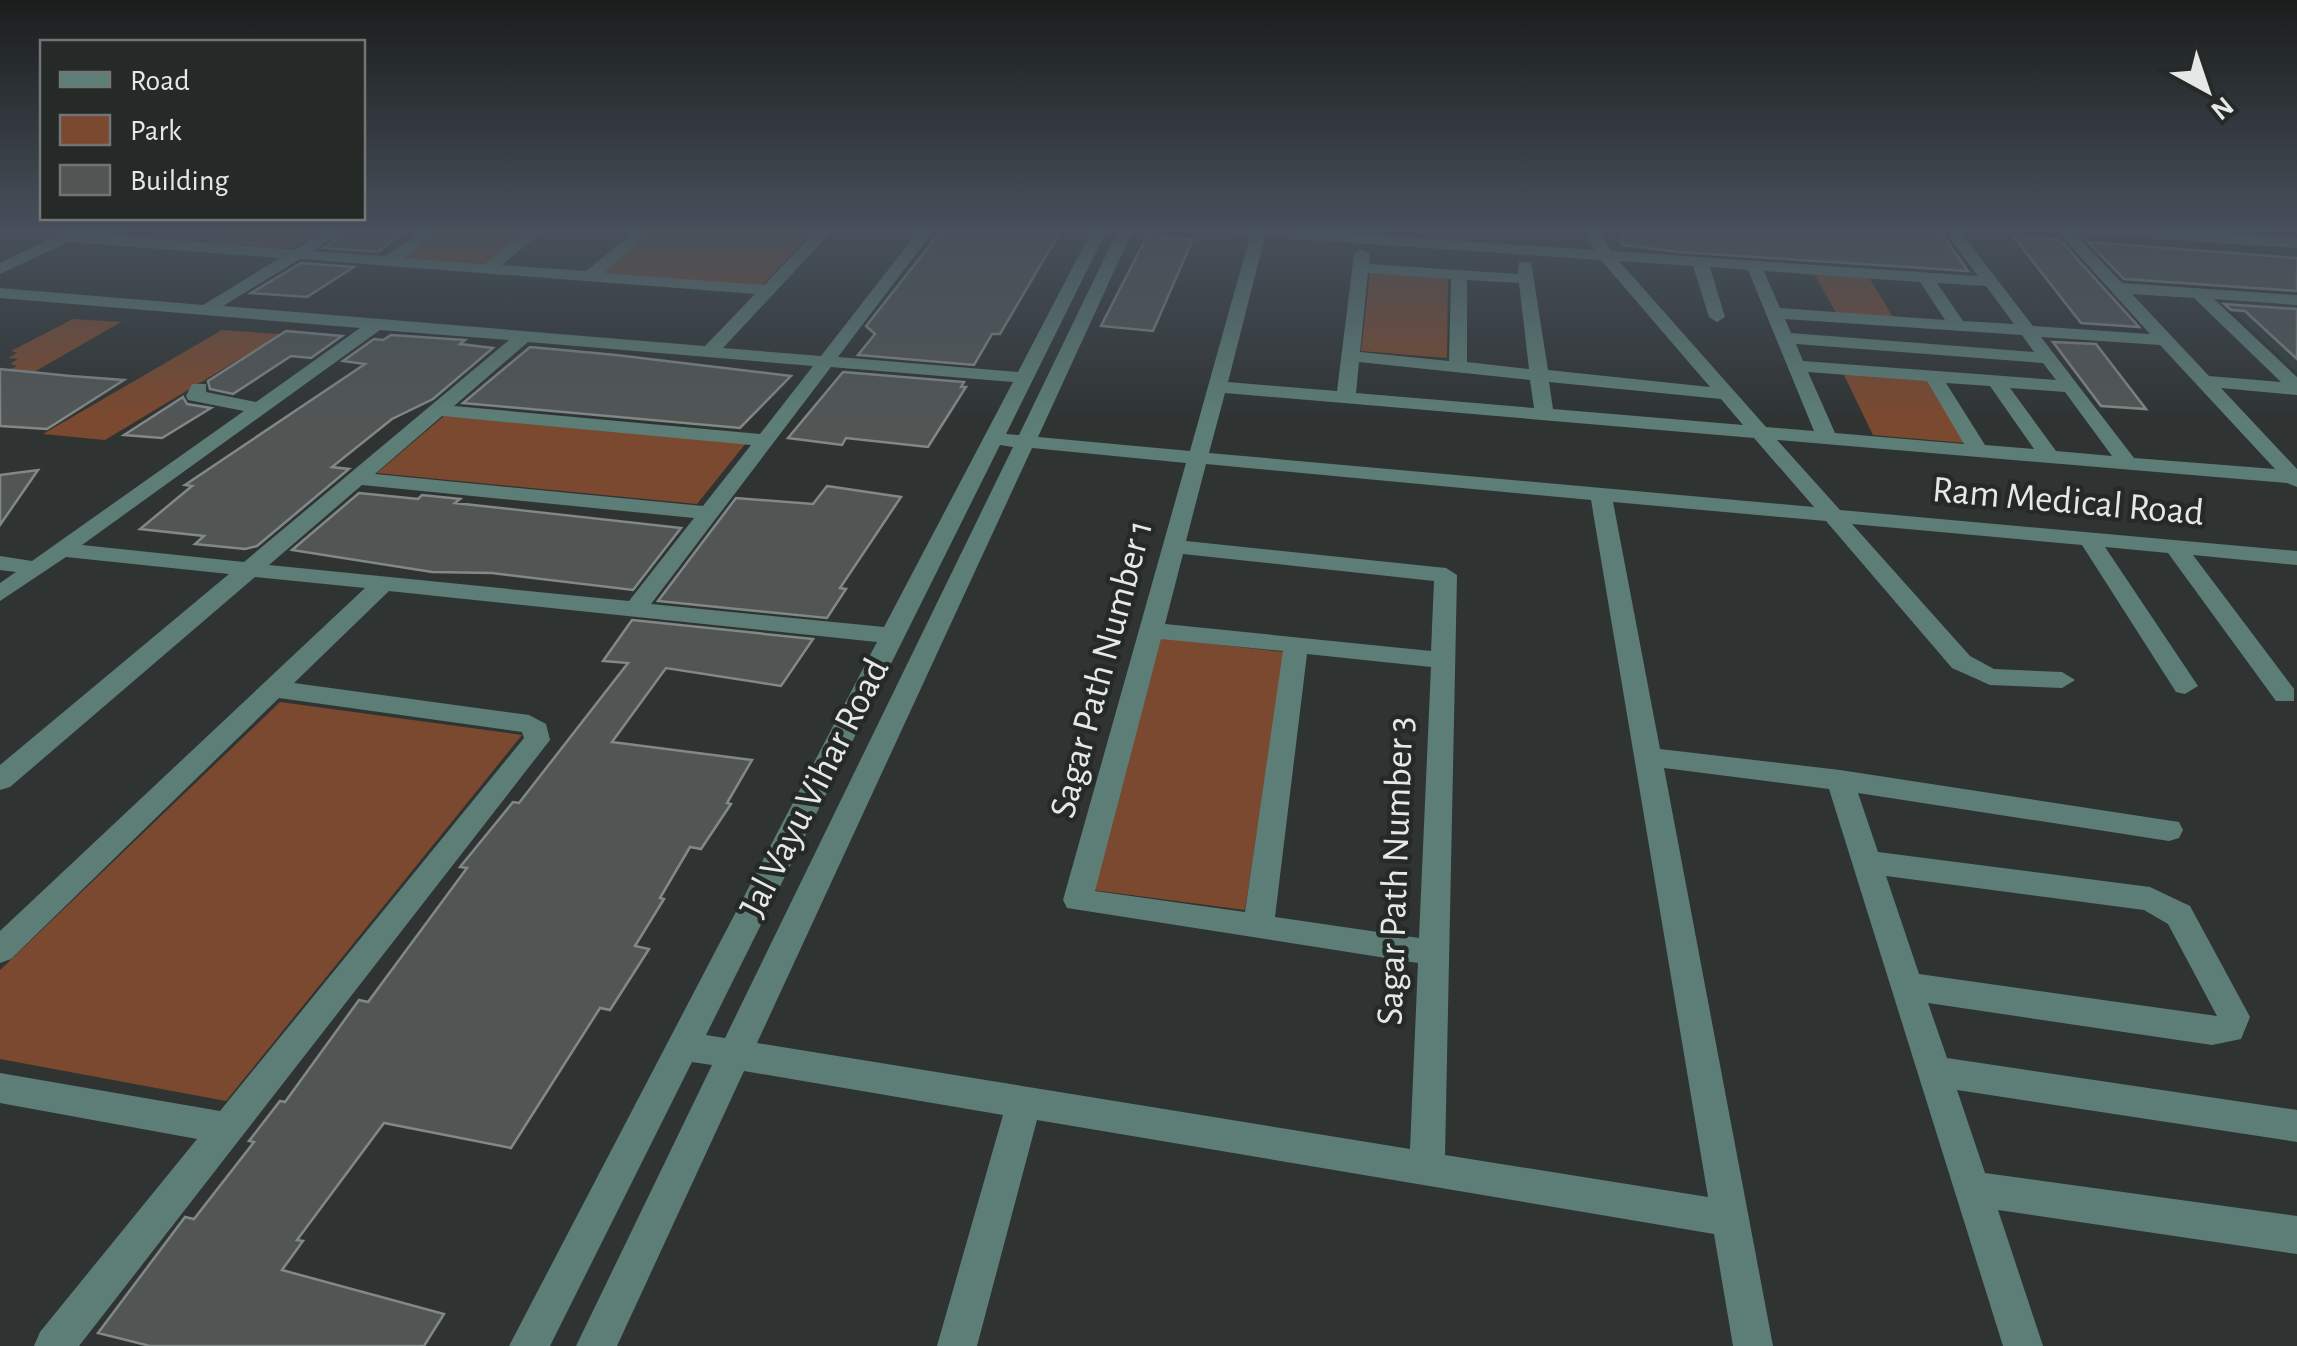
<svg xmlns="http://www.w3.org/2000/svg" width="2297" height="1346" font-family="'Alegreya Sans',sans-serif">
<rect width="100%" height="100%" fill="#2f3433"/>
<polygon fill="#323f3c" points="2221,299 2297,304 2297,373"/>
<g fill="#7b492f">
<polygon points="227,230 324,230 290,249 205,242"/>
<polygon points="444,230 529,230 483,264 402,258"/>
<polygon points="648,230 815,230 761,286 596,273"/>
<polygon points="1370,272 1448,278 1447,358 1361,351"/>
<polygon points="1814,273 1868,276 1893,317 1836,313"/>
<polygon points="73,319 121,322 34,372 9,370 17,366 10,364 18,359 8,358 17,353 11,351"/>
<polygon points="222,330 281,334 105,440 43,434"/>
<polygon points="1843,373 1928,379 1965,443 1873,435"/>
<polygon points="444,416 746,443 697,504 377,473"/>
<polygon points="1161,638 1284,652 1245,910 1093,890"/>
<polygon points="280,702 522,735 226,1101 0,1059 0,970"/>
</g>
<g fill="#515655" stroke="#828886" stroke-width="2.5">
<polygon points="348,230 400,234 378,252 324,248"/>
<polygon points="942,230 1061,230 1000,334 992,334 974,365 858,355 875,334 866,326"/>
<polygon points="1622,230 1942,234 1968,271 1679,252 1622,245"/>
<polygon points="1147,236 1193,239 1153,331 1101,326"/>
<polygon points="2013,236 2060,240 2139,327 2081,323"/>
<polygon points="2088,242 2297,258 2297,291 2124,279"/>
<polygon points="301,263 354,267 307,297 251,293"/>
<polygon points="2224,304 2297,309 2297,359 2245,311 2231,310"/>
<polygon points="286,331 342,336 311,358 291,356 233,394 210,389 208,381"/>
<polygon points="391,335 465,340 460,344 493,348 433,399 392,419 332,467 349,469 257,546 245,549 195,544 204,536 140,529 192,486 185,485 365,364 343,361 374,339 383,340"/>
<polygon points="2053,342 2096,344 2146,409 2101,406"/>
<polygon points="530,347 616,355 791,376 740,428 463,403"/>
<polygon points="0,369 71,376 124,380 47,429 0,426"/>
<polygon points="843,372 964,382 961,387 966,387 928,447 846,438 842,445 788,438"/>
<polygon points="183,397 187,404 211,408 162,438 124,435"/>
<polygon points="38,470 0,525 0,475"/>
<polygon points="827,486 901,497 840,588 846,589 827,618 658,601 736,498 813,504"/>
<polygon points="359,493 418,499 422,495 460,499 455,503 681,528 633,590 492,573 432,572 292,550"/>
<polygon points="632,620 813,639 781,686 666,668 612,742 752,760 727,803 731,804 701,849 690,847 660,898 664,899 635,946 649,949 610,1010 600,1008 511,1148 384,1123 297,1240 303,1241 282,1270 444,1314 424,1346 150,1346 98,1333 185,1217 194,1219 254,1142 249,1141 280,1101 285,1102 359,1000 368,1002 467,868 460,867 513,802 519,803 628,663 603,661"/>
</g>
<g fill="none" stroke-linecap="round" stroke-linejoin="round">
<g fill="#5d7e76" fill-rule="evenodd">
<path d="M68,230L294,250L326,230H344L313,251L385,256L425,230H442L403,258L484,264L527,230H544L502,265L586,271L636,230H652L604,273L764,285L817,230H833L723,348L821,356L919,230H934L838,357L1018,372L1092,230H1107L1006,434L1019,435L1118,230H1133L1038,437L1190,451L1250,236L1224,230H1300L1595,250L1584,230H1599L1611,251L1978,276L1944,230H1959L2033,326L2150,334L2056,230H2071L2122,283L2297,295V305L2214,299L2297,377V395L2221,388L2297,469V487L2287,483L1777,440L1840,510L2297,551V565L2193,555L2294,689V701H2276L2168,553L2105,547L2198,686L2185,694L2176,692L2082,545L1852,524L1970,656L1994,669L2062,672L2075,680L2062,688L1990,685L1952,668L1826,521L1613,502L1660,749L1840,770L2179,822L2183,830L2179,838L2169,841L1858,793L1878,852L2150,887L2190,906L2250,1017L2241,1039L2212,1045L1928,1003L1947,1058L2297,1110V1142L1957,1090L1985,1173L2297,1216V1254L1998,1210L2043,1346H2003L1829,789L1664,768L1773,1346H1733L1714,1234L1037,1120L977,1346H937L1003,1115L744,1071L617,1346H576L712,1065L692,1062L550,1346H509L877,642L389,591L294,683L529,715L546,724L550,740L79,1346H34L40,1332L197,1139L0,1103V1073L220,1111L524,738L522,732L279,698L11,959L0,963V931L365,588L255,577L10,787L0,790V765L229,574L66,557L0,601V583L16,572L0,570V556L32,561L244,411L188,400L186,396L192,384H206V392L256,402L360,328L0,298V288L203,305L280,258L68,242L0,274V263ZM1265,237L1601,260L1710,387L1548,370L1531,262H1519L1518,274L1369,264L1370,254L1362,249L1354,254L1337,391L1228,382ZM300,259L755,294L705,346L223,306ZM1619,261L1693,266L1709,317L1717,322L1725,317L1710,267L1748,270L1814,431L1766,427ZM1764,271L1920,282L1945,320L1780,308ZM1368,273L1451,279L1449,361L1360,352ZM1467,280L1519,283L1529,369L1467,362ZM1937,283L1986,286L2014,324L1963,321ZM2132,294L2194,298L2281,382L2209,376ZM1785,319L2022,335L2034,352L1791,333ZM380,330L509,340L244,562L82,545ZM2041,337L2160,345L2275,469L2134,458ZM528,342L813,366L760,434L454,406ZM1796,344L2043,363L2056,380L1803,361ZM1359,362L1530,380L1534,408L1356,393ZM831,367L1013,382L884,627L651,604ZM1808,372L1927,381L1964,444L1835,433ZM1549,382L1721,399L1743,425L1553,409ZM1946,383L1990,386L2034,449L1985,445ZM2010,388L2065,392L2112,456L2056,451ZM1225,393L1754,438L1814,507L1209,453ZM442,416L751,445L703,506L375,474ZM1000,445L1013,447L725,1038L706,1035ZM1032,448L1186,463L1063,900L1067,908L1418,963L1410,1149L757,1043ZM1206,464L1591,500L1708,1197L1445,1155L1457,575L1446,568L1186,541ZM362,485L694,518L629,601L269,565ZM1183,554L1434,581L1431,651L1165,624ZM1161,639L1283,651L1245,912L1095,891ZM1307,654L1431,667L1419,938L1275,917ZM1886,876L2144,910L2168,924L2217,1016L1919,974Z"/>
<polygon points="2091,230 2170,230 2297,238 2297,248 2098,235"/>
</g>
</g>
<linearGradient id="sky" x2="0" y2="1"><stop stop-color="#1a1d1c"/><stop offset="0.55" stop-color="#47505b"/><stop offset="1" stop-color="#47505b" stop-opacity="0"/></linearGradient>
<rect width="2297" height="419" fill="url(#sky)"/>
<g text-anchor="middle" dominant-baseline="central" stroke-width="9" stroke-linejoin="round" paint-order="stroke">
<g font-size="38" fill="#e4e8e7" stroke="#252a29">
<text transform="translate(2068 502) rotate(5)">Ram Medical Road</text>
<text transform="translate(1102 669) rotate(-75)">Sagar Path Number 1</text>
<text transform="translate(815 788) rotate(-63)">Jal Vayu Vihar Road</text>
<text transform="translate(1396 871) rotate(-88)">Sagar Path Number 3</text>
</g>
</g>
<rect x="40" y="40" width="325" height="180" fill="#252a29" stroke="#717675" stroke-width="2.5"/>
<rect x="60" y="72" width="50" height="15" fill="#5d7e76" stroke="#717675" stroke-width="2.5"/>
<text x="130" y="90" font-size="30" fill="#e4e8e7">Road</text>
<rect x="60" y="115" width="50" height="30" fill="#7b492f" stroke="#717675" stroke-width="2.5"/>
<text x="130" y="140" font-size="30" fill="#e4e8e7">Park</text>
<rect x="60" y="165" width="50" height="30" fill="#515655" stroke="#717675" stroke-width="2.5"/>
<text x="130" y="190" font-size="30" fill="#e4e8e7">Building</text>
<g transform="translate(2207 90) rotate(140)" stroke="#252a29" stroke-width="8" paint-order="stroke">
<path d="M0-8L18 38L0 25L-18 38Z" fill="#e4e8e7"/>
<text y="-15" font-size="28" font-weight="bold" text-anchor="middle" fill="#e4e8e7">N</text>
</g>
</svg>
